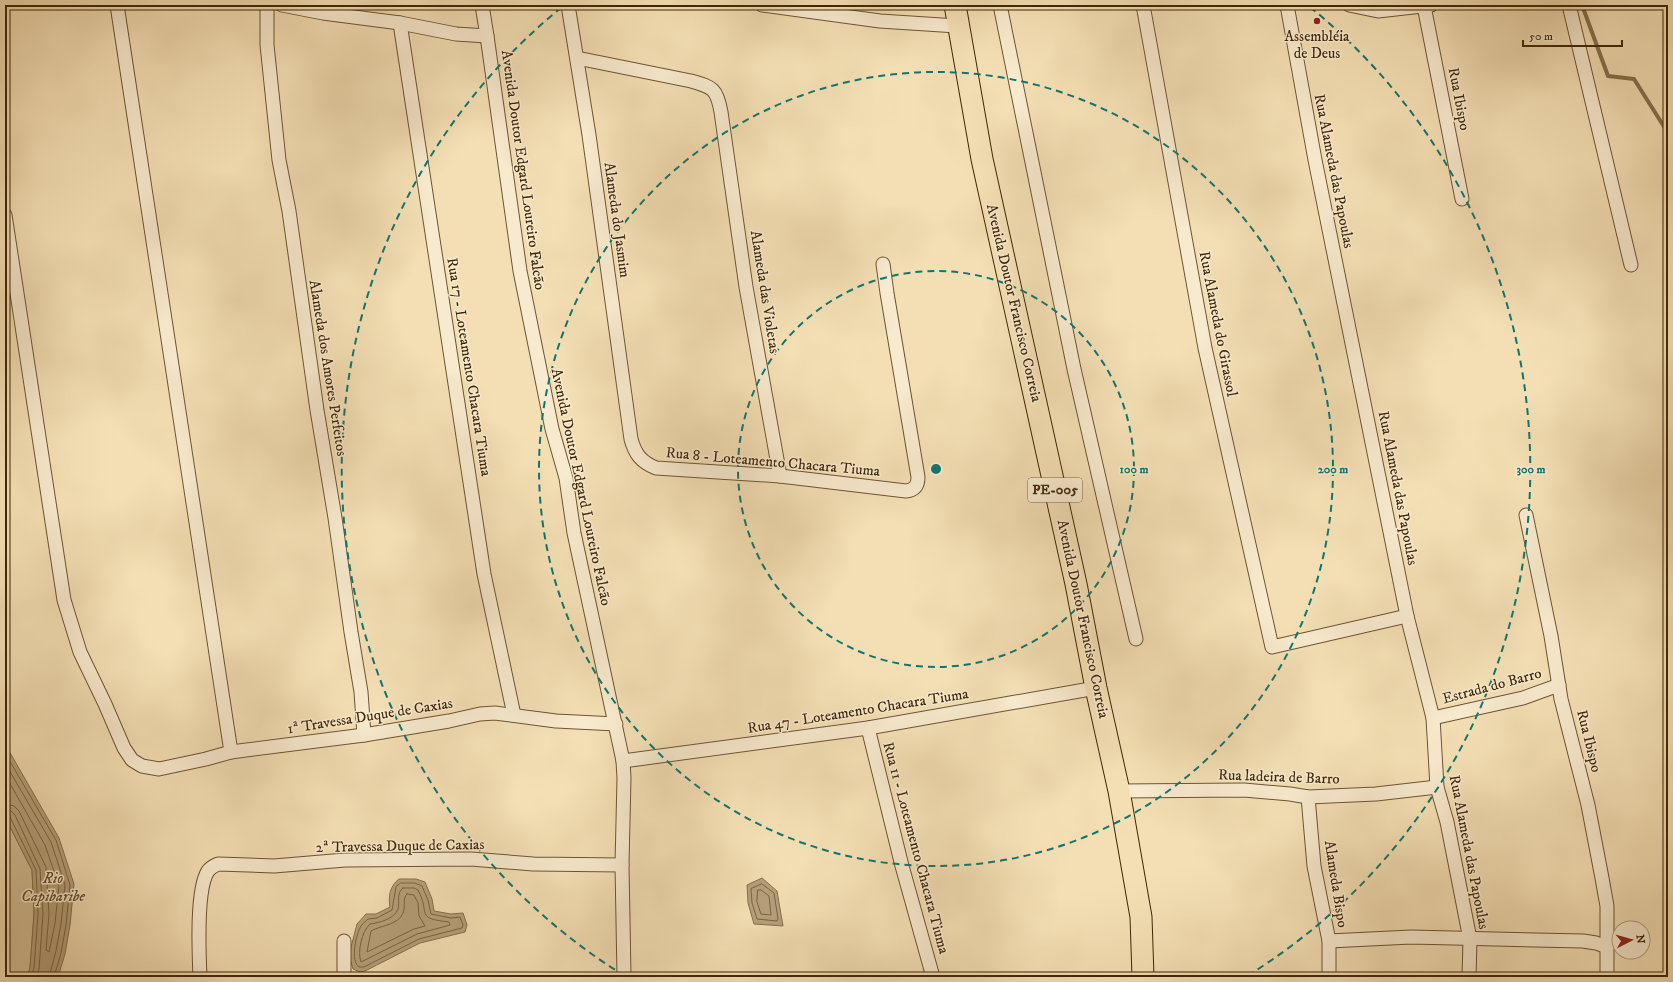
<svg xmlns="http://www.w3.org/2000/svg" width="1673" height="982" font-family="'IM FELL DW Pica',serif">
<rect width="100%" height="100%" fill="#f4dfb4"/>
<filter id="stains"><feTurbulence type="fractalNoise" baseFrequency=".005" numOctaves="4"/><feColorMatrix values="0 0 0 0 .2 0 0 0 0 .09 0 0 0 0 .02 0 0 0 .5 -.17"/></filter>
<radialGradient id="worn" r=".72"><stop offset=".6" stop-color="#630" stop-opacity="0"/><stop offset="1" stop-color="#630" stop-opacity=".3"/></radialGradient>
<polygon fill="#d5c097" stroke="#8a7450" points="5,817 32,870 34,914 30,968 27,977 5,977"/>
<g fill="#b6a07a" stroke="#86704d">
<polygon points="5,744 59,838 74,884 70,925 65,954 58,977 27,977 30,968 34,914 32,870 5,817"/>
<polygon points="762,878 777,891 783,926 754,924 748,903 747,885"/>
<path d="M399,879H416L425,882L432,899L434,911L451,914L463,913L467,925L465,932L420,943L365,971L360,972L353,969L349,955L357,924L366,914H376L390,907C388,896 390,886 399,879Z"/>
</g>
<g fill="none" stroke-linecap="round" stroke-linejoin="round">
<g stroke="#7a6442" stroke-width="1">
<polyline points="5,753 56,840 70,885 66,925 61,953 54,977"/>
<polyline points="5,763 51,842 65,885 61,924 56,951 49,977"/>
<polyline points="5,775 45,845 59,886 55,923 49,952 46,950 49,914 46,867 19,811 14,806 5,804"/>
<polyline points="5,810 11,811 15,815 40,869 43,914 39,969 36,977"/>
<polyline points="5,815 10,817 36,870 38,914 34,968 31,977"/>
<path d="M401,883H415L422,886L428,900L431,914L451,918L460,917L463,925L462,928L419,939L364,967H359C350,961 356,934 361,926C363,923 366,921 368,919L377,918L392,910L396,887Z"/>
<polygon points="762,884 774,893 778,919 777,921 757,919 752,903 751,889"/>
<path d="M403,888H414L418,890C431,914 414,918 449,922L450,925L417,934L361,962C357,952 362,931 370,924C378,923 395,919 398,909C400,902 396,893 403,888Z"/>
<polygon points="758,890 761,890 769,896 771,915 761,914 757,902"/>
<path d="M407,894L414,895L418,903L419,916L425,926L414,929L367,952L371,931C381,925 402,925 404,909C405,903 403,898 407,894Z"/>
</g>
<polyline stroke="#86704d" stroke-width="4" points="1582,5 1608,76 1634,79 1668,133"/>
<defs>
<g id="street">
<polyline points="117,5 231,752"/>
<polyline points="267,5 267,45 279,160 289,211 317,410 335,518 351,632 361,692 364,735"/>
<polyline points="282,5 323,13 400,23 456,34 487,36"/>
<polyline points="482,5 487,36 520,271 552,429 566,478 574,533 623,761 624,778 622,865 624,977"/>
<path d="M568,5L589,135L631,439C635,454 641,462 656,468L780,476L906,491C915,490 918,485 918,477L887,293L883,264"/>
<polyline points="762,5 880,21 957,26"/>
<polyline points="1000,5 1074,369 1136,639"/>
<polyline points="1143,5 1205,348 1272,647 1407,616"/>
<polyline points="1287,5 1315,160 1407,616 1433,718 1437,787 1447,822 1470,939 1469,977"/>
<polyline points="1349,5 1378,11 1431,5"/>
<polyline points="1569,5 1631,265"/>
<polyline points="1424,6 1462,199"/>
<polyline points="400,23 484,574 514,715"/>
<path d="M577,58L691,81C713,87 717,89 721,112L746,287L780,476"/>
<polyline points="5,215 64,600 80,652 105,704 124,748 132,760 142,766 159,769 206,759 231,752 364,735 449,721 480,714 495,713 556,721 616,724"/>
<polyline points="1526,515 1551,636 1561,699 1588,805 1602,878 1607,906 1607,977"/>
<polyline points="1433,718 1523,698 1559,685"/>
<polyline points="868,728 902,866 933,977"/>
<polyline points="623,761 868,728 1096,688"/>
<polyline points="1119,791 1244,790 1290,794 1308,797 1376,794 1437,787"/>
<polyline points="1308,797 1314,866 1329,941 1329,977"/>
<polyline points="344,941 344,977"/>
<polyline points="1329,941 1411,937 1583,941 1596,943 1607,947"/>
<path d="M200,977C199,954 196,889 208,871C211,867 214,866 218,864L274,866L345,860L471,859L533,864L622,865"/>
</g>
<polyline id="primary" points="955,5 982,159 1076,584 1096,688 1119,791 1141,917 1143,977"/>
</defs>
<use href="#street" stroke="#6c5534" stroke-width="15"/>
<use href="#primary" stroke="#3f2709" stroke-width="23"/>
<use href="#street" stroke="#f8eace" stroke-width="13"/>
<use href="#primary" stroke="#f4dfb4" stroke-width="21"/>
</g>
<g fill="none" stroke="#0f766e" stroke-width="2" stroke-dasharray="7 5">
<circle cx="936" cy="469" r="198"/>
<circle cx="936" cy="469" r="397"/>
<path d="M625 976A595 595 0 0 1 562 7M1310 7A595 595 0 0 1 1247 976"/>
</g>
<circle fill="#8f2418" stroke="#f8eace" stroke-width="1.5" cx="1317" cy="21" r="4"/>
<g text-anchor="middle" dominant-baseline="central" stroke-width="3" stroke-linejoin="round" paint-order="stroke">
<rect fill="#f8eace" stroke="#766244" stroke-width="1" x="1028" y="478" width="54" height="24" rx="3"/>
<g font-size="14" font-weight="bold" fill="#3f2709">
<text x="1055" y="490">PE-005</text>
</g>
<g font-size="15" fill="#3f2709" stroke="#f8eace">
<text x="1317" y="36">Assembléia<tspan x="1317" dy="17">de Deus</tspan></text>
</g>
<g font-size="15" fill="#3f2709" stroke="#f8eace">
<text transform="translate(1459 99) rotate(79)">Rua Ibispo</text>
<text transform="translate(523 170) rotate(82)">Avenida Doutor Edgard Loureiro Falcão</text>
<text transform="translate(1334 171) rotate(79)">Rua Alameda das Papoulas</text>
<text transform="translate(617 220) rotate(82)">Alameda do Jasmim</text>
<text transform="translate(765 292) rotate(81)">Alameda das Violetas</text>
<text transform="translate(1014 303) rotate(77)">Avenida Doutor Francisco Correia</text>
<text transform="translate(1218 324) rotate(79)">Rua Alameda do Girassol</text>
<text transform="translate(469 367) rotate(81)">Rua 17 - Loteamento Chacara Tiuma</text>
<text transform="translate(328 368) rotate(81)">Alameda dos Amores Perfeitos</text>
<text transform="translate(773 462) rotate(5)">Rua 8 - Loteamento Chacara Tiuma</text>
<text transform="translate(581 487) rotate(78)">Avenida Doutor Edgard Loureiro Falcão</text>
<text transform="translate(1398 488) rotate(79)">Rua Alameda das Papoulas</text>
<text transform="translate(1083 619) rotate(78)">Avenida Doutor Francisco Correia</text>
<text transform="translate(1492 686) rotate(-15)">Estrada do Barro</text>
<text transform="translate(858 711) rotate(-9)">Rua 47 - Loteamento Chacara Tiuma</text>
<text transform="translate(370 716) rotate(-9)">1ª Travessa Duque de Caxias</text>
<text transform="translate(1589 741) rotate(76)">Rua Ibispo</text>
<text transform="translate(1279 777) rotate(2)">Rua ladeira de Barro</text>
<text transform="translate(400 846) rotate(-1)">2ª Travessa Duque de Caxias</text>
<text transform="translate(916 848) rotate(75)">Rua 11 - Loteamento Chacara Tiuma</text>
<text transform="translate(1469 852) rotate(79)">Rua Alameda das Papoulas</text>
<text transform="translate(1336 884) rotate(81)">Alameda Bispo</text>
</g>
<g font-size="16" font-style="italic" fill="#634b2b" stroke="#f8eace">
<text x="53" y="878">Rio<tspan x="53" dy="18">Capibaribe</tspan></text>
</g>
</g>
<circle cx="936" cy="469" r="6" fill="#0f766e" stroke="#f8eace" stroke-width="2"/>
<g font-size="12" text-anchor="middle" font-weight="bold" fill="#0f766e" stroke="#f8eace" stroke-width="3" stroke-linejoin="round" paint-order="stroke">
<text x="1134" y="473">100 m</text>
<text x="1333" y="473">200 m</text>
<text x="1531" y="473">300 m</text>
</g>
<rect width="1673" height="982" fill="none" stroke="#f4dfb4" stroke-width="20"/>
<rect x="6" y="6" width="1661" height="970" fill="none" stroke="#3f2709" stroke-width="2"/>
<rect x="10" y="10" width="1653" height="962" fill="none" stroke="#3f2709"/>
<g transform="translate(1631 940) rotate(84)"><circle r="19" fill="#f8eace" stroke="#ae9c7f"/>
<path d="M0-3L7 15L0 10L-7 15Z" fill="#8f2418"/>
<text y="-6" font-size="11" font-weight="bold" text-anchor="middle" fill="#3f2709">N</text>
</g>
<path d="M1523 40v6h99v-6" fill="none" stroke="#3f2709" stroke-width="2"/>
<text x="1529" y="40" font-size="12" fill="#3f2709" stroke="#f8eace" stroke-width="3" paint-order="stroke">50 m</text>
<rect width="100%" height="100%" filter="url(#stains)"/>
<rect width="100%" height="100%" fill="url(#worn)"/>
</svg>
